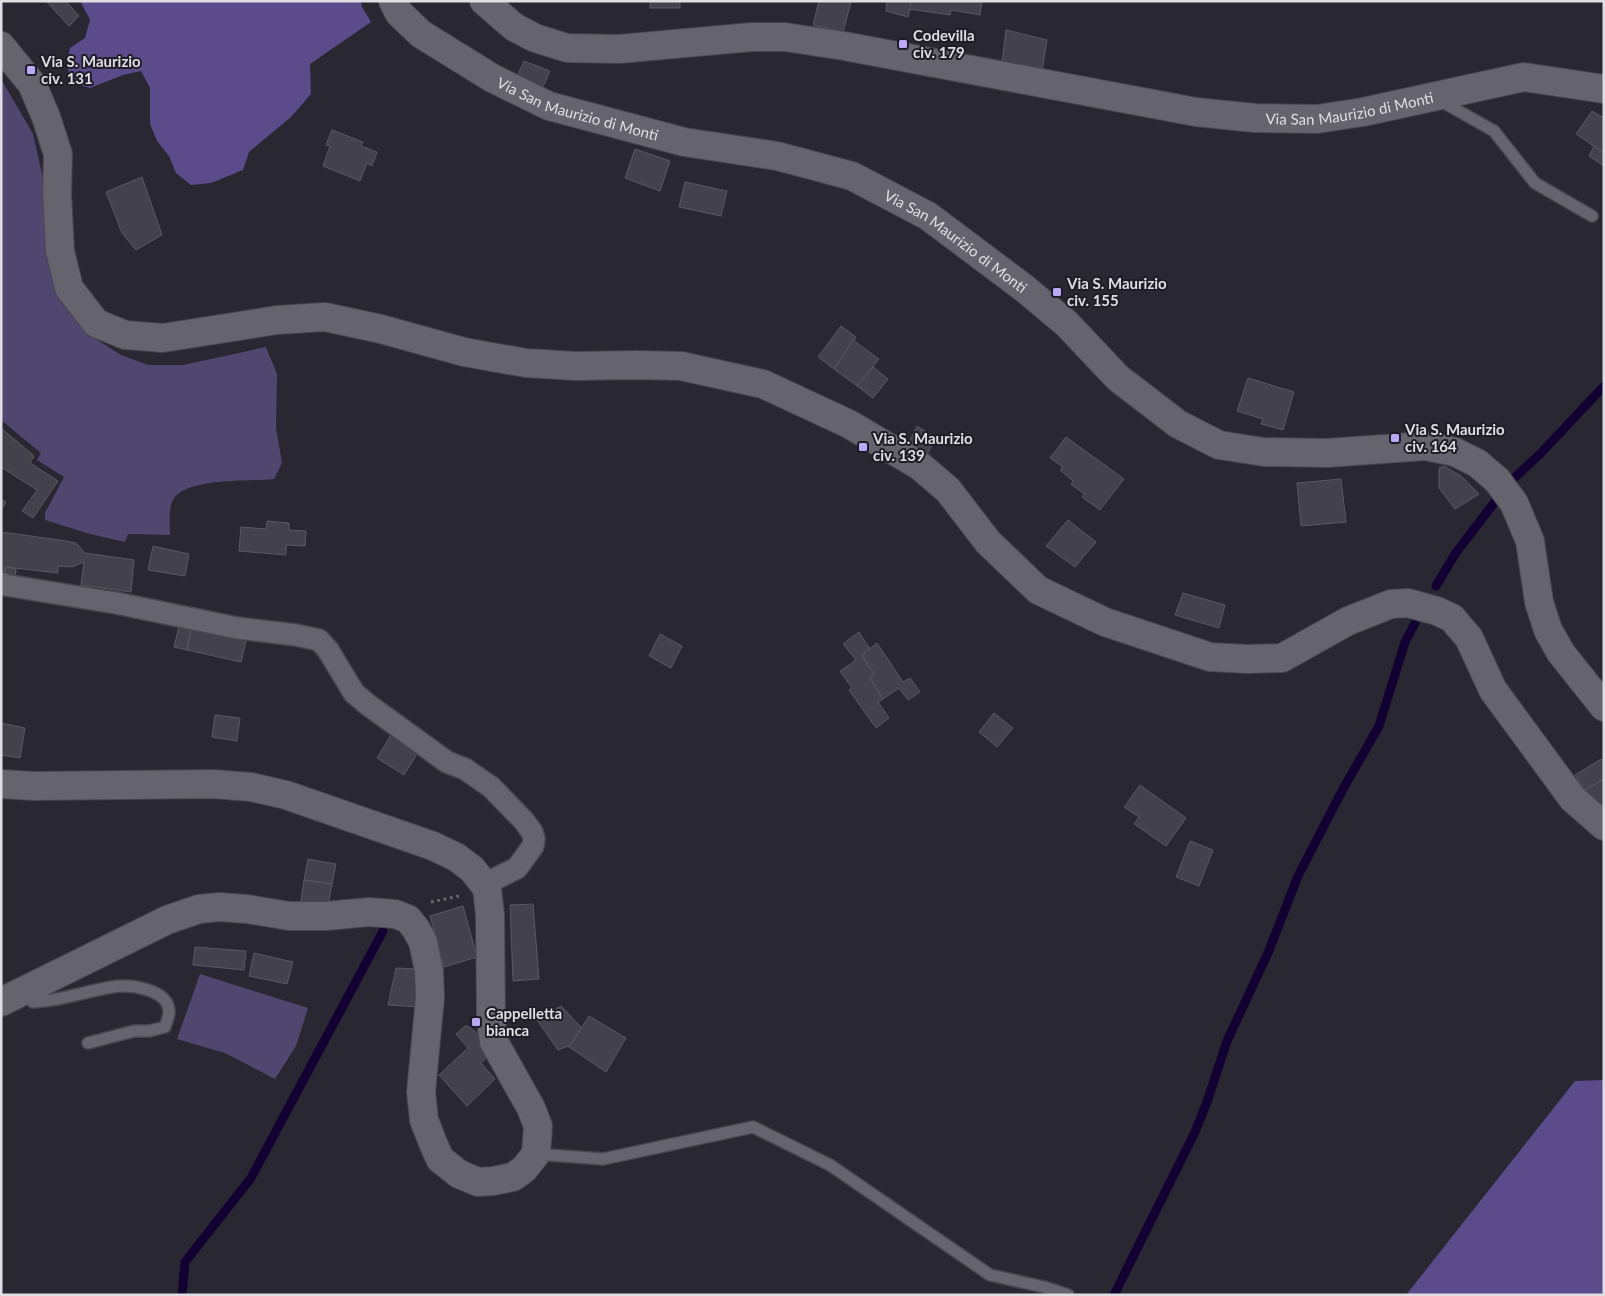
<svg xmlns="http://www.w3.org/2000/svg" width="1605" height="1296" font-family="Lato,sans-serif">
<rect width="100%" height="100%" fill="#292731"/>
<g fill="#504771">
<path d="M1,79L33,134L74,315L93,337L121,355L148,365H183L266,347L277,374L276,428L282,463L274,479C250,482 186,477 173,500C168,509 170,525 170,535L128,534L125,542L90,534L45,520V513L64,477L37,460L41,453L1,420Z"/>
<polygon points="200,974 308,1008 296,1046 275,1079 225,1053 177,1039"/>
</g>
<g fill="#5b4b8a">
<polygon points="80,1 361,1 362,7 371,22 310,64 311,94 291,117 249,152 243,170 211,183 191,185 176,173 169,156 157,141 150,124 150,88 141,71 123,75 90,88 72,83 67,66 70,48 85,38 90,20"/>
<polygon points="1604,1080 1604,1295 1406,1295 1575,1081"/>
</g>
<g fill="none" stroke-linecap="round" stroke-linejoin="round">
<g stroke="#130033" stroke-width="9">
<polyline points="1436,586 1455,554 1510,482 1540,454 1604,386"/>
<polyline points="182,1295 185,1262 251,1178 383,931"/>
<polyline points="1114,1295 1195,1132 1207,1102 1227,1041 1268,953 1298,876 1343,789 1379,726 1405,642 1415,623"/>
</g>
</g>
<g fill="#43414c" stroke="#595863">
<polygon points="46,1 66,1 79,16 69,26"/>
<rect x="650" y="1" width="30" height="7"/>
<polygon points="819,1 851,2 843,32 813,25"/>
<polygon points="884,1 912,1 908,17 886,11 887,2"/>
<polygon points="912,1 982,1 980,15 951,10 950,15 909,9"/>
<polygon points="1006,30 1047,40 1042,71 1002,63"/>
<polygon points="524,61 550,71 542,89 517,77"/>
<polygon points="1592,111 1604,118 1604,153 1576,134"/>
<polygon points="332,130 363,142 361,146 377,152 372,166 367,163 360,181 323,166 330,146 326,145"/>
<polygon points="1594,146 1604,153 1604,166 1589,156"/>
<polygon points="635,149 670,161 660,191 625,178"/>
<polygon points="142,177 162,235 136,250 122,233 106,192"/>
<polygon points="685,182 727,191 721,216 679,207"/>
<polygon points="841,326 856,337 834,369 818,357"/>
<polygon points="853,340 879,359 857,386 834,369"/>
<polygon points="873,367 888,379 873,398 857,386"/>
<polygon points="1248,378 1294,392 1283,430 1261,424 1263,419 1237,411"/>
<polygon points="917,426 936,438 927,454 909,443"/>
<polygon points="1,428 34,456 30,463 58,481 33,518 22,511 37,490 1,467"/>
<polygon points="1066,437 1124,479 1100,510 1082,497 1084,494 1071,484 1073,481 1060,470 1063,467 1050,458"/>
<polygon points="1444,466 1461,476 1479,494 1455,509 1439,488 1439,468"/>
<polygon points="1341,479 1346,522 1301,526 1297,483"/>
<polygon points="1,499 6,502 1,510"/>
<polygon points="1068,520 1096,542 1075,567 1046,546"/>
<polygon points="267,521 289,523 289,530 306,531 305,546 286,545 286,555 239,551 241,527 266,529"/>
<polygon points="1,532 60,540 76,543 85,553 134,560 131,592 81,585 84,562 72,567 58,566 58,573 6,567 5,571 1,571"/>
<polygon points="153,546 189,554 185,576 148,570"/>
<polygon points="6,567 16,569 15,578 4,577"/>
<polygon points="1183,593 1225,605 1219,628 1175,615"/>
<polygon points="180,622 192,625 187,650 174,647"/>
<polygon points="192,625 247,637 241,662 187,650"/>
<polygon points="859,632 870,649 862,655 874,674 870,678 883,699 878,702 889,718 876,728 849,690 852,688 840,671 856,660 843,644"/>
<polygon points="660,634 682,646 671,668 649,656"/>
<polygon points="877,643 903,682 910,678 920,692 908,700 899,688 883,699 870,678 874,674 862,655"/>
<polygon points="994,713 1013,728 997,747 979,732"/>
<polygon points="215,715 240,718 237,741 212,737"/>
<polygon points="1,723 25,728 20,758 1,755"/>
<polygon points="394,730 420,749 404,775 377,758"/>
<polygon points="1601,759 1604,762 1604,779 1585,790 1575,775"/>
<polygon points="1604,779 1604,803 1598,809 1585,790"/>
<polygon points="1140,785 1186,818 1166,846 1134,824 1139,817 1124,807"/>
<polygon points="1190,841 1213,850 1199,886 1176,877"/>
<polygon points="308,859 336,864 332,884 304,880"/>
<polygon points="304,880 332,884 328,906 301,901"/>
<polygon points="533,904 539,979 513,981 510,905"/>
<polygon points="463,906 477,957 444,967 430,916"/>
<polygon points="195,947 246,951 244,970 193,965"/>
<polygon points="254,953 293,962 287,984 249,976"/>
<polygon points="396,968 420,969 419,1007 388,1005"/>
<polygon points="561,1006 582,1028 569,1047 568,1046 558,1050 537,1020"/>
<polygon points="589,1016 626,1038 606,1072 569,1047"/>
<polygon points="465,1026 470,1027 480,1036 487,1057 481,1063 495,1079 467,1106 439,1075 468,1048 456,1034"/>
</g>
<g fill="none" stroke-linecap="round" stroke-linejoin="round">
<defs>
<g id="service">
<polyline points="1439,100 1494,131 1535,183 1592,216"/>
<path d="M26,991L33,1002C60,1001 86,991 112,987C130,984 169,989 169,1012C169,1017 166,1023 165,1027L149,1031H134L88,1043"/>
<polyline points="536,1154 603,1159 753,1127 830,1165 990,1275 1044,1287 1068,1295"/>
</g>
<polyline id="minor" points="1,583 5,585 116,603 237,628 296,635 319,640 328,650 354,693 367,704 447,762 465,769 491,787 524,821 532,832 534,839 533,846 517,868 485,884"/>
<g id="tertiary">
<path id="s1" d="M393,1L399,13L421,34L492,78L549,106L684,142L777,156L852,176L928,216L1024,288L1067,324L1118,378L1178,424L1219,445L1264,452L1327,453L1425,446L1455,452L1477,463L1497,480L1514,503L1530,541L1539,602L1548,630L1561,653L1604,707"/>
<path id="s2" d="M484,1L514,27L535,38L567,48L619,49L752,37H785L844,46L1196,112L1255,118L1317,119L1363,112L1524,77L1604,89"/>
<polyline points="1,46 32,84 46,117 58,154 57,193 60,251 69,288 96,323 125,335 163,338 277,320 325,317 381,329 464,352 526,363 576,366 636,365 681,366 763,384 849,424 920,466 948,490 988,542 1038,590 1105,622 1210,657 1248,659 1282,658 1348,621 1391,604 1408,603 1437,611 1452,618 1469,638 1493,690 1573,799 1604,826"/>
<polyline points="1,784 34,786 213,784 251,787 286,795 433,846 456,857 472,869 487,888 490,915 491,1020 494,1042 531,1108 538,1126 536,1154 524,1169 513,1177 493,1181 478,1182 459,1174 440,1159 433,1143 424,1120 421,1092 430,998 429,971 423,942 416,929 408,919 395,914 369,912 326,916 289,916 247,909 219,907 199,909 167,920 1,1002"/>
</g>
</defs>
<use href="#service" stroke="#47464e" stroke-width="14"/>
<use href="#minor" stroke="#47464e" stroke-width="24"/>
<use href="#tertiary" stroke="#47464e" stroke-width="30"/>
<polyline stroke="#6c6b73" stroke-width="3" stroke-dasharray="2.5 4" stroke-linecap="butt" points="431,902 459,896"/>
<use href="#service" stroke="#65636e" stroke-width="11"/>
<use href="#minor" stroke="#65636e" stroke-width="21"/>
<use href="#tertiary" stroke="#65636e" stroke-width="28"/>
</g>
<g fill="#baaaf6" stroke="#1f1d27" stroke-width="2">
<rect x="898" y="39" width="10" height="10" rx="2.5"/>
<rect x="26" y="65" width="10" height="10" rx="2.5"/>
<rect x="1052" y="287" width="10" height="10" rx="2.5"/>
<rect x="1390" y="433" width="10" height="10" rx="2.5"/>
<rect x="858" y="442" width="10" height="10" rx="2.5"/>
<rect x="471" y="1017" width="10" height="10" rx="2.5"/>
</g>
<g text-anchor="middle" dominant-baseline="central" stroke-width="4" stroke-linejoin="round" paint-order="stroke">
<g font-size="15" font-weight="bold" fill="#dfdee4" stroke="#1f1d27" text-anchor="start">
<text x="913" y="35">Codevilla<tspan x="913" dy="17">civ. 179</tspan></text>
<text x="41" y="61">Via S. Maurizio<tspan x="41" dy="17">civ. 131</tspan></text>
<text x="1067" y="283">Via S. Maurizio<tspan x="1067" dy="17">civ. 155</tspan></text>
<text x="1405" y="429">Via S. Maurizio<tspan x="1405" dy="17">civ. 164</tspan></text>
<text x="873" y="438">Via S. Maurizio<tspan x="873" dy="17">civ. 139</tspan></text>
<text x="486" y="1013">Cappelletta<tspan x="486" dy="17">bianca</tspan></text>
</g>
<g font-size="15" fill="#dfdee4" stroke="#1f1d27">
<text stroke="none"><textPath href="#s2" startOffset="888">Via San Maurizio di Monti</textPath></text>
<text stroke="none"><textPath href="#s1" startOffset="219">Via San Maurizio di Monti</textPath></text>
<text stroke="none"><textPath href="#s1" startOffset="625">Via San Maurizio di Monti</textPath></text>
</g>
</g>
<rect width="1605" height="1296" fill="none" stroke="#dfdee4" stroke-width="5"/>
</svg>
